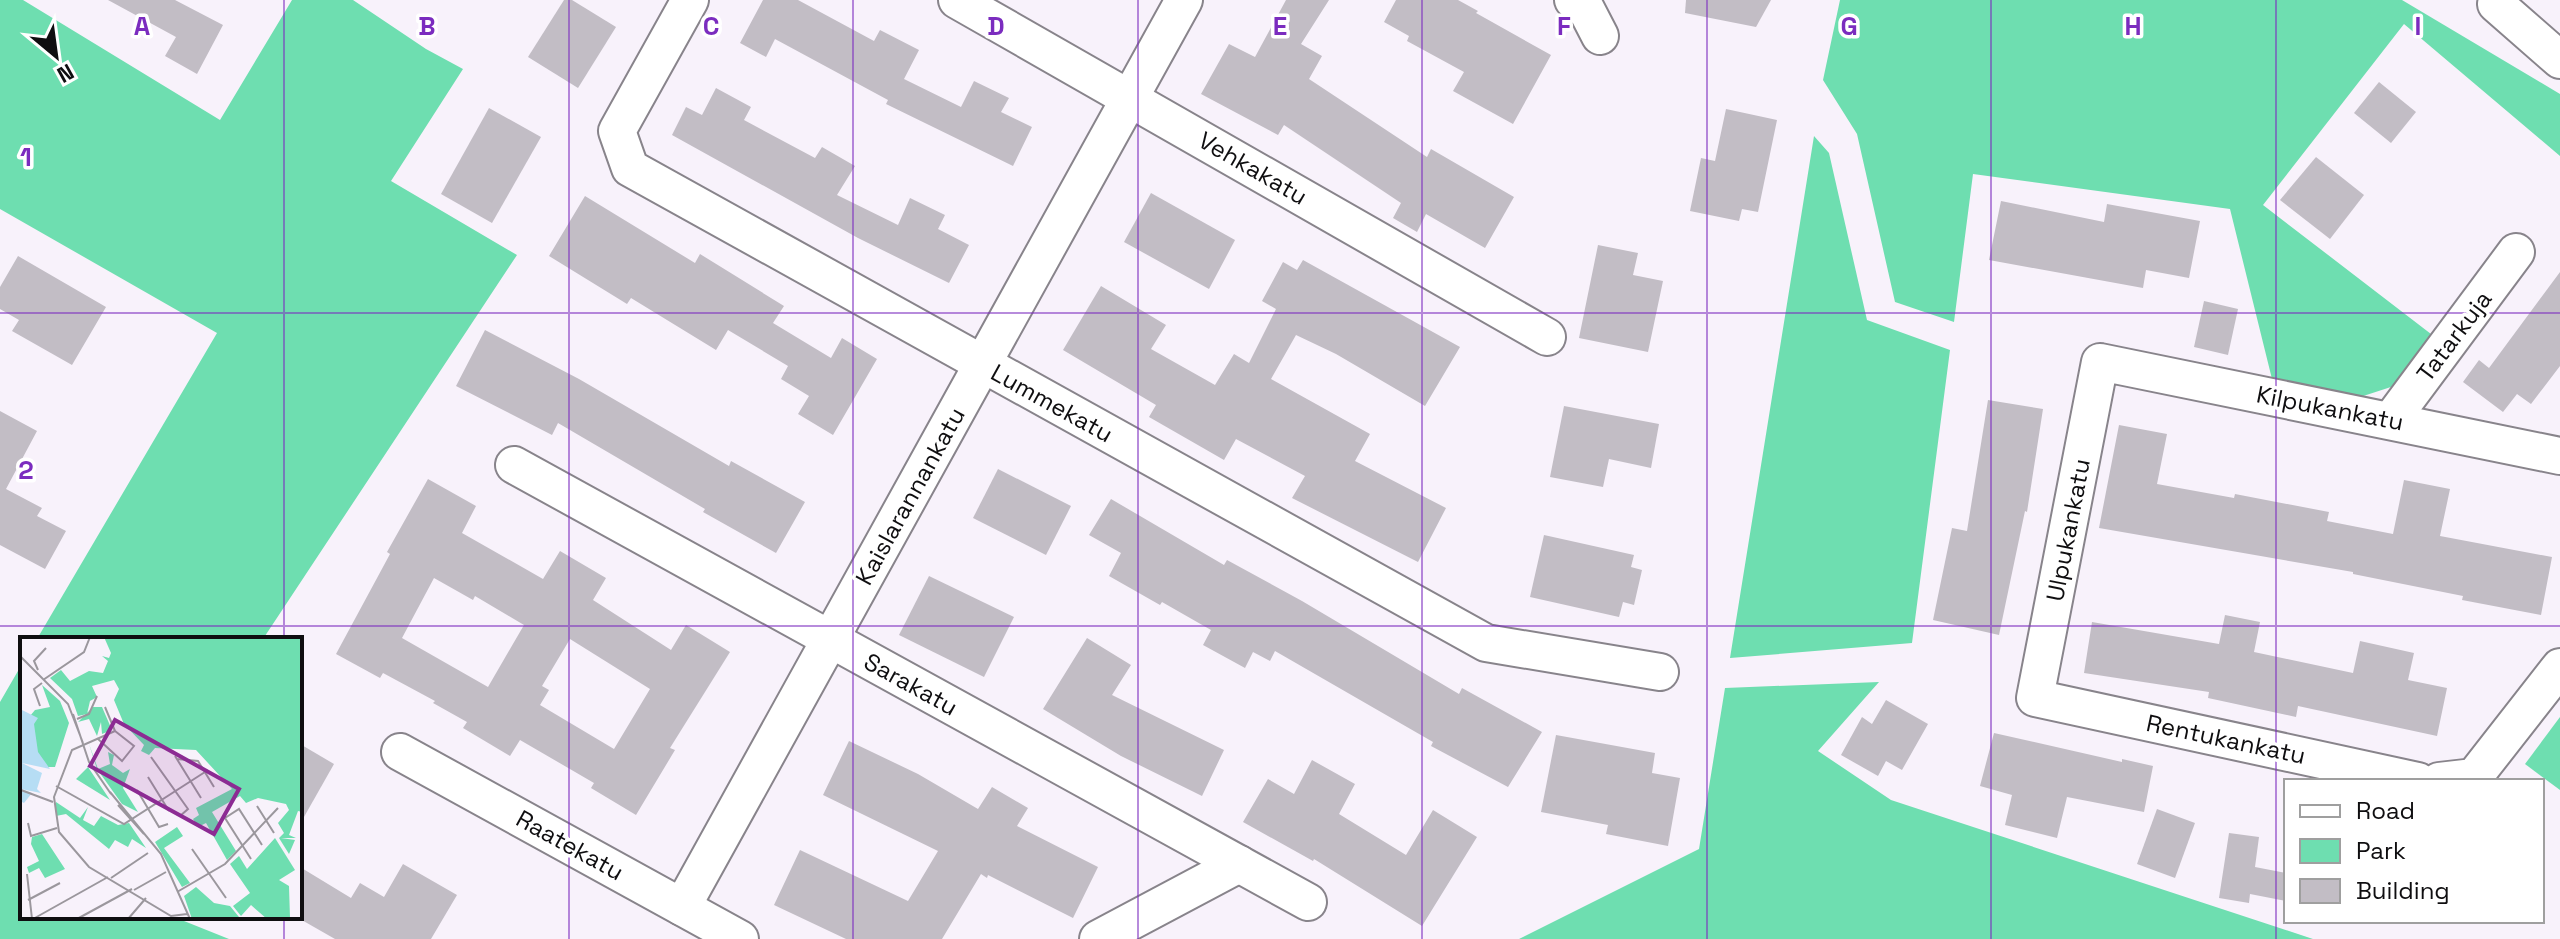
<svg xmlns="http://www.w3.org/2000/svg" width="2560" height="939" font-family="'Space Grotesk',sans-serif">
<rect width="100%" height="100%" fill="#f8f2fb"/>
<g fill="#6edeb0">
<polygon points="0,0 23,0 220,120 292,0 353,0 426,49 463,69 391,181 517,255 263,639 37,639 217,333 0,209"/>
<polygon points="1840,0 2402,0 2560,94 2560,156 2404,24 2263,205 2431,334 2394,386 2351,400 2273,383 2230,209 1973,174 1954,322 1895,302 1857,134 1823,80"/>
<polygon points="1814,136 1829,153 1867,320 1950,350 1912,643 1730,658"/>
<polygon points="22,664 22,917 174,917 229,939 0,939 0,702"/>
<polygon points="1879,682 1818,751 1891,800 2313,939 1519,939 1699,849 1725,688"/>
<polygon points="2560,717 2560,790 2525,764"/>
</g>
<g fill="#c2bdc5" fill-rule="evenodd">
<polygon points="108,0 175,0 223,25 197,74 165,56 176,37"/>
<polygon points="564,0 572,0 616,27 578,88 528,57"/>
<polygon points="763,0 798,0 874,41 880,30 919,50 904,79 961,107 974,81 1009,98 1001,112 1032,127 1013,166 886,104 888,100 775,39 766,57 740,43"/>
<polygon points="1286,0 1329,0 1301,44 1322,56 1309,79 1427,157 1431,149 1514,197 1485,248 1426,214 1417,232 1393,218 1401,203 1284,125 1278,135 1201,94 1229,44 1255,57"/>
<polygon points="1396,0 1458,0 1478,11 1476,13 1551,55 1513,124 1453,91 1464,72 1407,41 1409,36 1384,22"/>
<polygon points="1686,0 1771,0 1756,27 1685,13"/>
<polygon points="2379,82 2416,112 2391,143 2354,113"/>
<polygon points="716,88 751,107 744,120 815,158 822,147 855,166 837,195 898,225 910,198 945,215 938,229 969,245 949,283 858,238 672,135 686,107 702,115"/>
<polygon points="489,108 541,137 492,223 441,194"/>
<polygon points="1726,109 1777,120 1758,212 1742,209 1739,221 1690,211 1701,158 1715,161"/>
<polygon points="2316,157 2364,195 2330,239 2280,200"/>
<polygon points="1151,193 1235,240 1209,289 1124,242"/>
<polygon points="585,196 695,263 700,254 784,306 773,323 831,358 842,338 877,359 833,435 798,414 809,396 781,379 788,366 728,330 716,350 631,298 627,304 549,256"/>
<polygon points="2001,201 2104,222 2107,204 2200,221 2189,278 2146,270 2143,288 1989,260"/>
<polygon points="1598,245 1638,253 1633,275 1663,281 1648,352 1579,338"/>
<polygon points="18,256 106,307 72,365 12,331 19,320 0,309 0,287"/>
<polygon points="1303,260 1460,347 1425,406 1336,354 1296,335 1271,379 1370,434 1355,461 1446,508 1418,562 1292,498 1305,476 1236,439 1224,460 1149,417 1156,405 1063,350 1101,286 1166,325 1151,349 1215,385 1234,354 1249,363 1276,309 1262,301 1283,262 1297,270"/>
<polygon points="2560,272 2560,366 2531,404 2517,394 2503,412 2463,382 2479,360 2489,368"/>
<polygon points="2204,301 2238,309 2228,355 2194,347"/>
<polygon points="485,330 579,379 729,466 731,461 805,502 776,553 703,512 705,509 558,423 552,435 456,386"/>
<polygon points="1988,400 2043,409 2027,512 2025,511 1999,635 1933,620 1952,528 1967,531"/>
<polygon points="1564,406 1659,424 1651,468 1609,459 1603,487 1550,477"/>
<polygon points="0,411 37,431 6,489 42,508 37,516 66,531 45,569 0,545"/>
<polygon points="2119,425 2167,434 2157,484 2234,498 2235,494 2329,512 2327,521 2393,534 2404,480 2450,489 2440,536 2552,557 2541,615 2462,600 2463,596 2353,574 2353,572 2099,528"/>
<polygon points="998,469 1071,506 1046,555 973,518"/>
<path d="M428,479L476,506L462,533L543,579L560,551L606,578L593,600L671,650L686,625L730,652L670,748L675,750L636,815L591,788L594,783L520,740L510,756L463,728L467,722L433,703L435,701L383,673L380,678L336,654L390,554L387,552ZM434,578L473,600L475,596L524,625L488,687L402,638ZM570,639L650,689L614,749L540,705L549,690L542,686Z"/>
<polygon points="1111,499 1224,565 1227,560 1302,601 1459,694 1462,688 1542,732 1508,787 1431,746 1433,742 1275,651 1270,661 1253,652 1245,668 1203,645 1211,630 1162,602 1160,605 1109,576 1121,553 1089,535"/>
<polygon points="1544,535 1634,555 1631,567 1642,570 1634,605 1623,602 1619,617 1530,597"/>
<polygon points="929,576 1014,617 984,677 899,635"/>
<polygon points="2225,615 2260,622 2254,652 2353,673 2360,641 2414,653 2408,680 2447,688 2437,736 2298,706 2296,717 2208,698 2209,692 2084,673 2092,622 2219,644"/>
<polygon points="1087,638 1131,665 1112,695 1224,750 1202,796 1121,756 1043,709"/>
<polygon points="1886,700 1928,724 1902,770 1886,761 1878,776 1841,755 1862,717 1872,724"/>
<polygon points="1994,733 2122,762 2122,759 2153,766 2144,812 2067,797 2057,838 2005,825 2012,795 1980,786"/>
<polygon points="1556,735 1655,753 1652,773 1680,778 1668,846 1606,834 1608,825 1541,812"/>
<polygon points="849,741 918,774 978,809 992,787 1028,808 1017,826 1098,867 1073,918 988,875 987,878 981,874 942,939 846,939 774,905 800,850 908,901 938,851 823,795"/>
<polygon points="300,744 334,764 300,824"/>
<polygon points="1312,760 1355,784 1339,814 1406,855 1433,810 1477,837 1422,926 1314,859 1313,861 1243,822 1268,779 1294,794"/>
<polygon points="2157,809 2195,823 2175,878 2137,864"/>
<polygon points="2229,833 2259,837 2255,867 2286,873 2286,901 2250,894 2249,903 2219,898"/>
<polygon points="403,864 457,895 431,939 335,939 300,919 300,867 351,898 360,883 384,897"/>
</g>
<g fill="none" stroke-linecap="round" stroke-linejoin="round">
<defs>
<g id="minor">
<polyline points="690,0 617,131 630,168 1486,643 1660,672"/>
<polyline points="957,0 1547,337"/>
<polyline points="1573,0 1585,7 1600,36"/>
<polyline points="2496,4 2560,60"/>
<polyline points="2391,420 2516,252"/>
<polyline points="514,465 1308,902"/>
<polyline points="400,752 740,939"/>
<polyline points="2418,781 2035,698 2100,362 2560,456"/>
<polyline points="2439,781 2474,777 2560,667"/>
<polyline points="682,907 1184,0"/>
<polyline points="1098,939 1239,864"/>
</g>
</defs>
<use href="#minor" stroke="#88848b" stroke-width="40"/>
<use href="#minor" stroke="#fff" stroke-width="36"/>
</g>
<path fill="none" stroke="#7b2cbf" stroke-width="2" stroke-opacity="0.55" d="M284,0V639M569,0V939M853,0V939M1138,0V939M1422,0V939M1707,0V939M1991,0V939M2276,0V939M0,313H2560M0,626H2560M284,917V939"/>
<g text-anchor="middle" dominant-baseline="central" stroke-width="7" stroke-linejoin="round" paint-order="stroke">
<g font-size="24" fill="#0f0e10" stroke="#fff">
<text transform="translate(1253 168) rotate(30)">Vehkakatu</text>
<text transform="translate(2454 336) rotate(-53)">Tatarkuja</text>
<text transform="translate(1052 403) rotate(29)">Lummekatu</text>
<text transform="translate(2330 408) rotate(11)">Kilpukankatu</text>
<text transform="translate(910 496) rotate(-61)">Kaislarannankatu</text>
<text transform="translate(2068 530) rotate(-79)">Ulpukankatu</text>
<text transform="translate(911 684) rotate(29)">Sarakatu</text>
<text transform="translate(2226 739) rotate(12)">Rentukankatu</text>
<text transform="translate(570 845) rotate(29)">Raatekatu</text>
</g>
</g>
<g transform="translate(20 637)">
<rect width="282" height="282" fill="#f8f2fb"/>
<path d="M84,0H282V175L278,174L269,198L276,201H261L275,203L269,217L259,201L264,196L258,186L269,173L266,167L238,161L226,166L220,159L192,175L216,214L207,223L186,186L178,190L173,182L179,178L176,171L212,152L176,113L135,111L129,118L121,114L124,108L104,87L94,63L99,52L94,43L72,49L77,60L70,64L67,77L58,79L52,62L30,41L41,33L50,44L69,34L83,36L88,24L82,19L89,21L91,16ZM22,48L40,64L49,86L35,130H26L0,91L15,73L30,70ZM73,70H82L92,93L82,97L81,85L77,99L69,82L58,85ZM69,107L78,132L90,127L88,115L94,118L92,128L103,136L110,132L103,151L118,175L102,167L77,132ZM68,130L90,163L56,142ZM36,165L60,181L68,170L63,183L74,189L81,179L98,188L109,186L126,211L112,202L108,210L95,203L89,212L46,177L36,179ZM157,190L163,199L144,211L170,246L162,250L135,205ZM22,197L45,232L25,241L19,231L9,236L7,230L19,224L11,207L12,200ZM255,201L275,233L259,243L269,249L270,281L282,282H247L231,268L221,279L213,269L230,256L210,227L219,219L227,232ZM176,250L194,266L210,269L219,280L172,282L164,259Z" fill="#6edeb0"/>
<path d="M0,72L18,81L14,87L18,115L30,132L2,126L22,136L17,152L21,156L1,152L12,156L4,166L0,164Z" fill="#b6ddf4"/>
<path fill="none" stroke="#9b979d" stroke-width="2" d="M0,19L48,67L63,106M18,33L14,24L26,11M23,43L64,15L70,0M20,69L14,52L22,46M85,70L95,94M53,77L69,125L91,157M57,82L69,77L77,59M95,94L52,113L34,160L39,195L69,230L151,279L167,277M77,101L102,124L114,109L95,94M155,119L181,161M131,120L168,172L160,179M157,122L178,124L194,150M128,140L149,174M36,149L104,187L185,135M1,153L33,165M117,153L139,190L148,187M90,155L141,217L170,282M98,168L124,197M237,169L254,196M8,186L11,199L37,191M172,212L206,261M231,222L205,181L219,172L242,208M7,237L12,282M91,241L128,216M114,253L146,235M157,255L205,227L258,171M8,263L40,246M13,282L88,240M57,282L112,252M108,282L126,261"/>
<path fill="#8c2b93" fill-opacity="0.15" stroke="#8c2b93" stroke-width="4" d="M95,83L219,152L194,197L70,129Z"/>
<rect width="282" height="282" fill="none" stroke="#0f0e10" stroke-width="4"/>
</g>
<g font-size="26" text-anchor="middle" font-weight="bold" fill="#7b2cbf" stroke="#fff" stroke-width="7" stroke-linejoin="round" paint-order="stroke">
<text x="142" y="35">A</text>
<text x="427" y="35">B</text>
<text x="711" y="35">C</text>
<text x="996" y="35">D</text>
<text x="1280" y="35">E</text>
<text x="1564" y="35">F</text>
<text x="1849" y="35">G</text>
<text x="2133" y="35">H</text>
<text x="2418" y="35">I</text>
<text x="26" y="166">1</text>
<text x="26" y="479">2</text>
</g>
<rect x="2284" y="779" width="260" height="144" fill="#ffffff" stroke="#9f9f9f" stroke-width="2"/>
<rect x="2300" y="805" width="40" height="12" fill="#ffffff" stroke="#9f9f9f" stroke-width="2"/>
<text x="2356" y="819" font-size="24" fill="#0f0e10">Road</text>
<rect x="2300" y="839" width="40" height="24" fill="#6edeb0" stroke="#9f9f9f" stroke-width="2"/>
<text x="2356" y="859" font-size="24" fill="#0f0e10">Park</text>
<rect x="2300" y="879" width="40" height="24" fill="#c2bdc5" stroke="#9f9f9f" stroke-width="2"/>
<text x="2356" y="899" font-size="24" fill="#0f0e10">Building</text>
<g transform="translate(56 56) rotate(151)" stroke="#ffffff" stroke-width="6" paint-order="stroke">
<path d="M0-6L14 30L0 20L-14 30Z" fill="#0f0e10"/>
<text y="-12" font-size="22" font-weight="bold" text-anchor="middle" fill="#0f0e10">N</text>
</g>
</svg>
